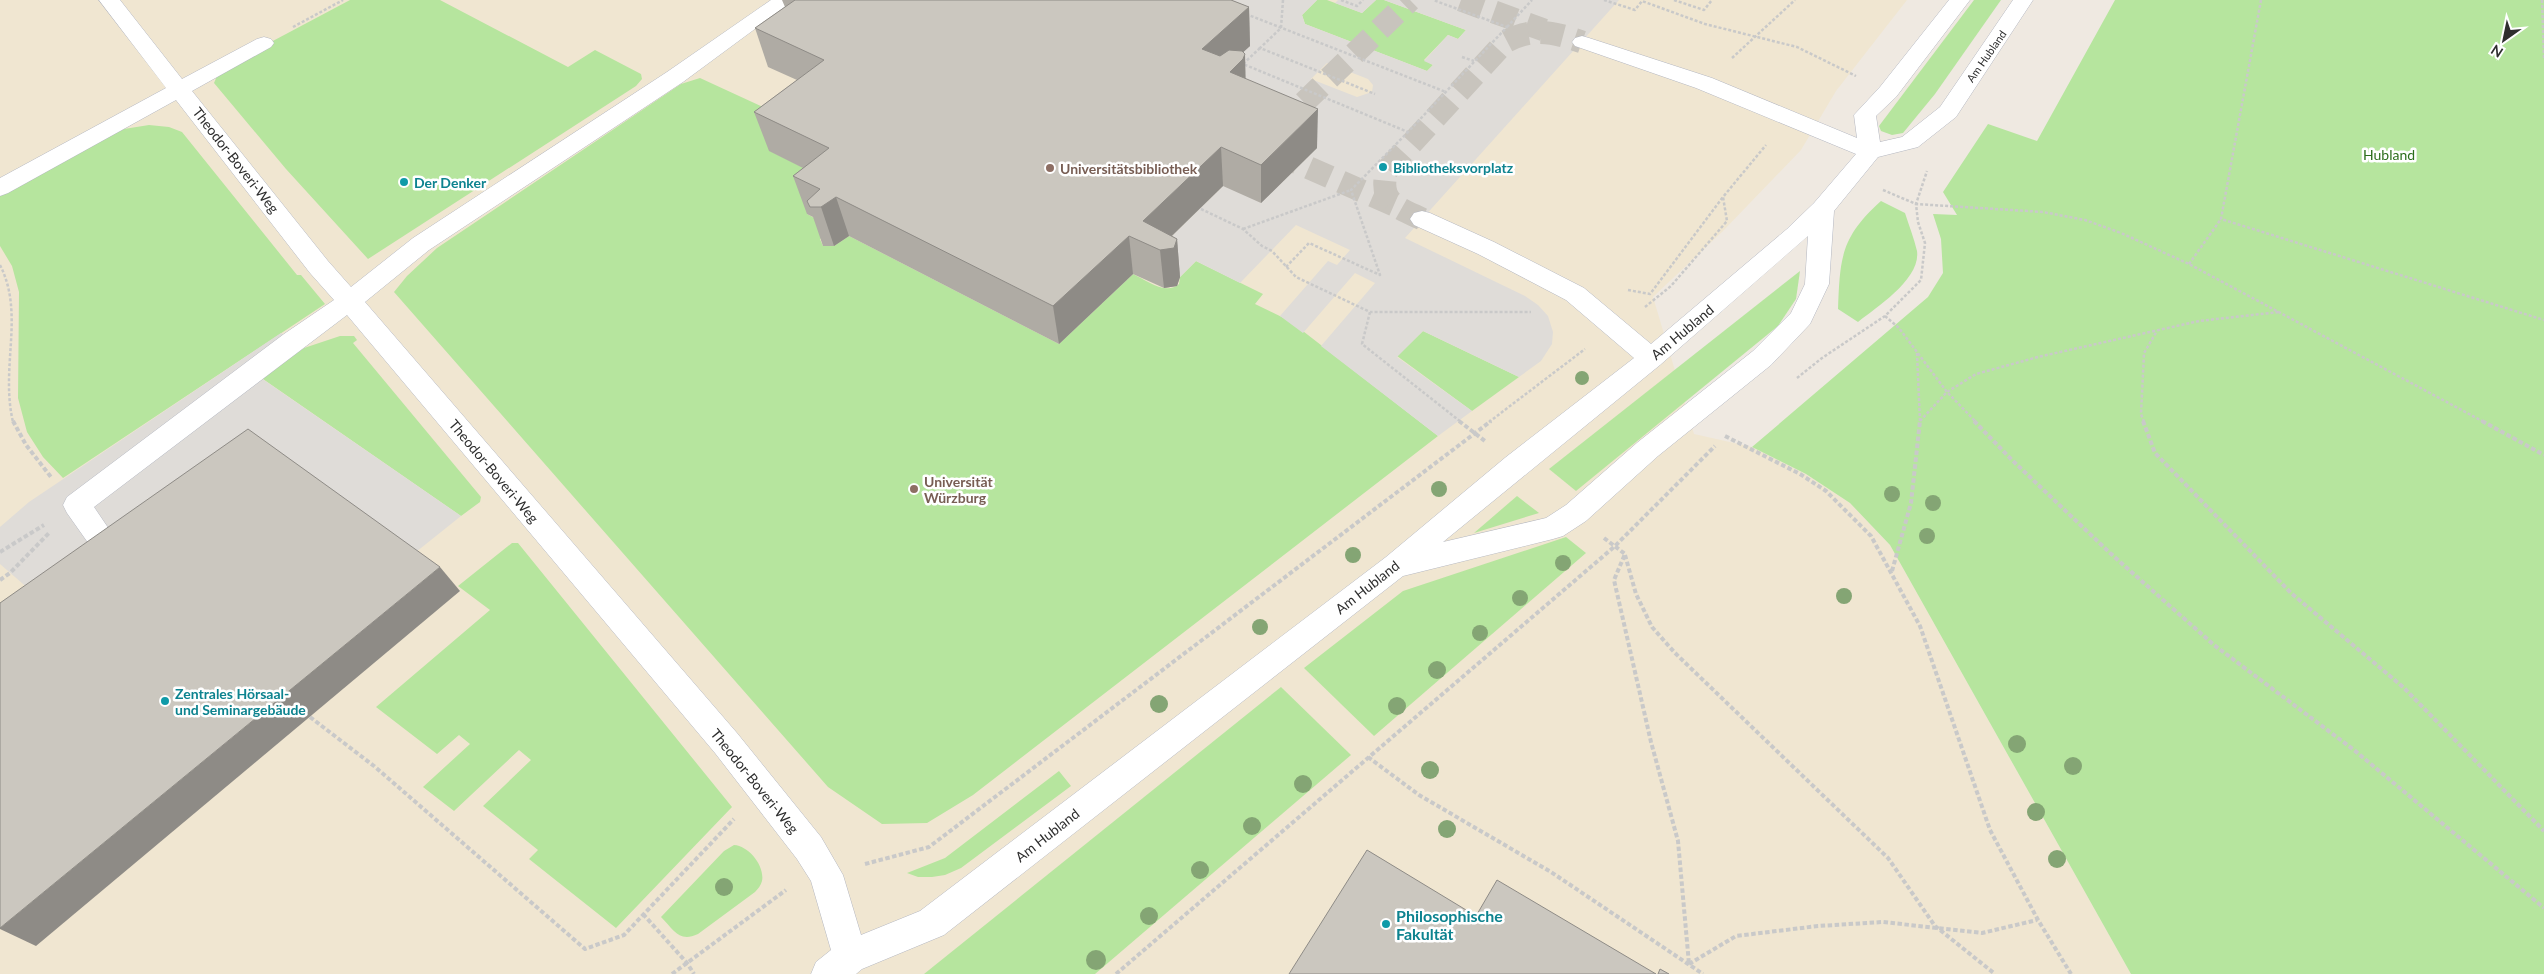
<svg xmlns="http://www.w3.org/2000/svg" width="2544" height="974" font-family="Lato,sans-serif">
<rect width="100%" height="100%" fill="#efe9e1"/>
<polygon fill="#f0e6d1" points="0,0 1907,0 1836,91 1801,150 1723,231 1653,297 1694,434 1752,447 1806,474 1850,503 1890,545 2131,974 0,974"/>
<g fill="#b6e59e">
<polygon points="350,0 440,0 568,67 595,50 641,74 642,79 636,86 368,259 286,169 214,83 220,69"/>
<polygon points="1317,0 1327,0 1362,13 1376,0 1384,0 1466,30 1458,39 1448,35 1424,60 1433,65 1427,71 1305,24 1302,15"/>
<polygon points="1974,0 2001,0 1935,94 1903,133 1892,135 1881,131 1879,126"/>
<polygon points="2115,0 2544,0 2544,974 2131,974 1890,545 1850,503 1806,474 1752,447 1928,297 1943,273 1941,239 1933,214 1957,215 1943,192 1988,124 2037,141"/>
<path d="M700,78L767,109L841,186L807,214L833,228L820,239L823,246H834L849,236L1059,344L1133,274C1146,280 1166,296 1179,284L1180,277L1196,261L1263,294L1255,304L1290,321L1438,436L973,795L927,823L882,824L828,787L394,292L407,276L437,248L681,84Z"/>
<polygon points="149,125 169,127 182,132 297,275 301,275 325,304 63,478 43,457 27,432 18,398 19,292 12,266 0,246 0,193 124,129"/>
<path d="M1881,201L1905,213C1909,226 1914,238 1917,251C1921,279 1877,307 1858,322L1838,309C1840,257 1841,237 1881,201Z"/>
<polygon points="1800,271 1796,299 1778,326 1576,491 1549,469"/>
<polygon points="1423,331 1519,377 1472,411 1397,356"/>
<polygon points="340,336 354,336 357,340 353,343 481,497 480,502 461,516 260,377 304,348"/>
<polygon points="1517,496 1539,513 1474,533"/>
<polygon points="1566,537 1586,553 1374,736 1304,668 1403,591"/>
<polygon points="512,543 518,543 732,807 616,928 529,859 538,850 483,806 531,760 519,750 454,811 423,787 470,744 459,735 437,754 376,707 490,610 458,586"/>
<polygon points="1281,687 1351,755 1095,974 924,974"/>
<polygon points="1059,771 1071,786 961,868 945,875 932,877 918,877 907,873 945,858"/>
<path d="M734,845C749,846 765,866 762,881C761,885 758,889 755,892L698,934C679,943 674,930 661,917L724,851Z"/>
</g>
<g fill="#dfdcd8" fill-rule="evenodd">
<path d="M1135,0H1317L1302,15L1305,24L1427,71L1433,65L1424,61L1448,35L1458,39L1466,30L1384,0H1619L1405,238L1525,296L1538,305L1548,316L1553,332L1552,344L1541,361L1519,377L1423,331L1397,357L1472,411L1438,436L1321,346L1375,283L1355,273L1303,333L1280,316L1328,261L1337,265L1350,250L1296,225L1240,283L1196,261L1180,277L1147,260L1223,186ZM1327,63L1368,79L1373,85L1372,92L1357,97L1311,79Z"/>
<polygon points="1338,0 1376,0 1362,13 1335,3"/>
<polygon points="281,333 304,348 261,378 461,516 411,556 53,610 0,564 0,527 29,502"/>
</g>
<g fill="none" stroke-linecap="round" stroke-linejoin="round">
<g stroke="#c8c4bd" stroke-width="23" stroke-dasharray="23 12" stroke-linecap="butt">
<polyline points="1461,0 1544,30"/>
<polyline points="1394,205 1259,146 1410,0"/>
<path d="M1422,219C1397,207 1378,202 1387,170L1505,42C1532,27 1554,32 1582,42"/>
</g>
<defs>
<path id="minor" d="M99,0H120L182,79L257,39L264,37L271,39L274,43L271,47L192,91L328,261L351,287L413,238L667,72L771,0H794L683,82L429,250L365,302L737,733L821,837L843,875L861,935L920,911L1386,557L1506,457L1634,358L1566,300L1478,254L1414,225L1410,219L1414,213L1422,211L1430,213L1494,242L1584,288L1651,344L1787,229L1814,203L1856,154L1696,88L1575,46L1572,42L1575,38L1582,36L1589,38L1712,78L1857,138L1854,115L1880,87L1949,0H1970L1896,97L1876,116L1880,142L1902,137L1940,107L2013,0H2033L1956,117L1918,147L1878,157L1834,211L1829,284L1810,324L1771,365L1658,456L1586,521L1563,536L1553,539L1403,576L944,935L862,969L856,974H811L816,962L831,950L811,881L797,859L715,753L347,315L94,507L132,563L128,571L118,575L108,571L67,513L63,505L67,497L284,334L334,300L310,273L176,100L8,193L0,196V178L166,88ZM1808,236L1805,284L1791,313L1753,351L1638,442L1566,505L1546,518L1443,542L1660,365Z"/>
</defs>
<use href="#minor" stroke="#b4b7c1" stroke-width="1"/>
<g stroke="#c9c9c9" stroke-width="2.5" stroke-dasharray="3 2" stroke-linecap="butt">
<polyline points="1283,0 1281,28 1260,48 1375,94"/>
<polyline points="1341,0 1357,6 1363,0"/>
<polyline points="1604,0 1635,10 1642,1 1705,24 1797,47 1856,76"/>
<polyline points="1674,0 1704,10 1712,0"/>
<polyline points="2261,0 2221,219 2544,320"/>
<polyline points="2542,0 2544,60"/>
<polyline points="1246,14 1446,92"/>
<polyline points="293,27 343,0"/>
<polyline points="1507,27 1532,0"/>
<polyline points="1260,48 1243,64 1408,132 1507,27 1433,0"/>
<polyline points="1462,57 1474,61"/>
<polyline points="1732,58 1795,0"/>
<polyline points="1883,190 1916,204 2043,212 2085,220 2121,233 2189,264 2484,422"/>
<polyline points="1201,209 1243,229 1262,246 1272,251 1296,277 1370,312 1531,312"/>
<polyline points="1243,229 1351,190"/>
<polyline points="2189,264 2221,219"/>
<path d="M0,265C25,314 0,367 13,422"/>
<polyline points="1286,267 1309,243 1380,275 1351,190 1408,132"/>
<polyline points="1628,290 1650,294 1723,197"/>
<polyline points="1645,307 1671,286 1727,221 1723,197 1766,145"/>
<polyline points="1370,312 1362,344 1461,422"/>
<polyline points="1885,316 1899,328 1947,392 1976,422"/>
<polyline points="1917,353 1920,422"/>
<polyline points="1797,378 1822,358 1885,316 1921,280 1925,243 1918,222 1916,204 1927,171"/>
<polyline points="1920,421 1947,392 1976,374 2038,357 2199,321 2279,312"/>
<polyline points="1489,422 1585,349"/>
<polyline points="2144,422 2141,414 2144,353 2157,331"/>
</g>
<g stroke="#c9c9c9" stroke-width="4" stroke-dasharray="4.5 2.5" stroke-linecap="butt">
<polyline points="13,421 26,445 51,477"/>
<polyline points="1459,421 1485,441"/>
<polyline points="1974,421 2013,461 2110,553 2214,645 2354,750 2544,908"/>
<polyline points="2143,421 2155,453 2291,593 2403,687 2544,831"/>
<polyline points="2482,421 2544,455"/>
<polyline points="1725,436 1800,474 1826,491 1871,536 1920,626 1990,830 2038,920 2071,974"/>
<polyline points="1604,538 1625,554 1614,580 1651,742 1678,841 1689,964"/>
<polyline points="0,552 44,525"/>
<polyline points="1625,555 1636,594 1652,627 1675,653 1888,858 1935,926 1995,974"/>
<polyline points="1892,571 1911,503 1920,421"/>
<polyline points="0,580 10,573 50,532"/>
<polyline points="310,717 374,766 585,949 624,935 734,819"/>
<polyline points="1368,757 1419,795 1551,872 1703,974"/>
<polyline points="865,864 929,847 1491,421"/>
<polyline points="643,914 687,963 694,974"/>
<polyline points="1689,964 1736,936 1818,926 1883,922 1982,933 2037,920"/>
<polyline points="672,974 786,890"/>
<polyline points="1116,974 1614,547 1715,446"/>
</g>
<use href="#minor" fill="#fff" fill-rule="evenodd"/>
</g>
<g fill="#84a574">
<circle cx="1582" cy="378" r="7"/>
<circle cx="1439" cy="489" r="8"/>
<circle cx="1892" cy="494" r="8"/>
<circle cx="1933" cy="503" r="8"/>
<circle cx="1927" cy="536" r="8"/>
<circle cx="1353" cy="555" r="8"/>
<circle cx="1563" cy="563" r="8"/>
<circle cx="1844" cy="596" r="8"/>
<circle cx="1520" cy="598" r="8"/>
<circle cx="1260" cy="627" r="8"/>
<circle cx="1480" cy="633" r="8"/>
<circle cx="1437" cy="670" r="9"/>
<circle cx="1159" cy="704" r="9"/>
<circle cx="1397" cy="706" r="9"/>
<circle cx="2017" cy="744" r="9"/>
<circle cx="2073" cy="766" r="9"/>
<circle cx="1430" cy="770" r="9"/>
<circle cx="1303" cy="784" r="9"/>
<circle cx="2036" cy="812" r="9"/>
<circle cx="1252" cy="826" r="9"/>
<circle cx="1447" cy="829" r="9"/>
<circle cx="2057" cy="859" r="9"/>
<circle cx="1200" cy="870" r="9"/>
<circle cx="724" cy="887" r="9"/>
<circle cx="1149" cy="916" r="9"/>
<circle cx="1096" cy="960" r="10"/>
</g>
<polygon fill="#afaba4" points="782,0 1231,0 1249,7 1250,46 1243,52 1245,79 1317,148 1261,203 1223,186 1172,236 1177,239 1180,277 1177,286 1164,288 1133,274 1059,344 849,236 834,246 823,246 813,217 807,214 793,176 803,168 769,151 754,112 797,80 768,67 755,28 785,7"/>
<g fill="#8e8b86">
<polygon points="1249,7 1250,46 1204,88 1202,49"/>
<polygon points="1245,54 1246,92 1230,72"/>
<polygon points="1318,109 1317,148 1261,203 1261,165"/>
<polygon points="1221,147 1223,186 1158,249 1143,221"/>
<polygon points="836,197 849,236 834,246 821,207"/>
<polygon points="1129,236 1133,274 1059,344 1053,306"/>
<polygon points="1177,239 1180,277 1177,286 1164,288 1160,250"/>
<polygon points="440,567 460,591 36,946 0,929 0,928"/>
</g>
<g fill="#cbc7bf" stroke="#8e8b86">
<polygon points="795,0 1231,0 1249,7 1202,49 1220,56 1229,50 1242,51 1245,54 1243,59 1230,72 1318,109 1261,165 1221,147 1143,221 1177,239 1174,248 1160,250 1129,236 1053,306 836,197 821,207 810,207 807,201 820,189 793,176 829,148 754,112 824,60 755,28"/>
<polygon points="248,429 440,567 0,928 0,603"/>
<polygon points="1367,850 1476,916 1497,880 1656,974 1289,974"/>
<polygon points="1660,969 1669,974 1658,974"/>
</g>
<g fill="#0f9aa8" stroke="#fff" stroke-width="2">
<circle cx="1383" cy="167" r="5"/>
<circle cx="404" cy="182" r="5"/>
<circle cx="165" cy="701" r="5"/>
<circle cx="1386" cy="924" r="5"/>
</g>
<g fill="#8d6e63" stroke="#fff" stroke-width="2">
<circle cx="1050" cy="168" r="5"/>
<circle cx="914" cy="489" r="5"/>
</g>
<g text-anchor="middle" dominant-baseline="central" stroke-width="5" stroke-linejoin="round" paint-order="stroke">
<g font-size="11" fill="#2e2e2e" stroke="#fff">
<text transform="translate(1986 56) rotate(-55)">Am Hubland</text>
</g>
<g font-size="14" fill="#2c6e1b" stroke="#fff">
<text x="2389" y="154">Hubland</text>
</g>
<g font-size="14" fill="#2e2e2e" stroke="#fff">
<text transform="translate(236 160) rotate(52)">Theodor-Boveri-Weg</text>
<text transform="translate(1682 332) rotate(-40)">Am Hubland</text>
<text transform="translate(494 471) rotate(50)">Theodor-Boveri-Weg</text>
<text transform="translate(1367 587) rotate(-38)">Am Hubland</text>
<text transform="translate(755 781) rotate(51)">Theodor-Boveri-Weg</text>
<text transform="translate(1047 835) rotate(-38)">Am Hubland</text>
</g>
<g font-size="14" font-weight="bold" fill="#0d838f" stroke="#fff" text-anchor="start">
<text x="1393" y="167">Bibliotheksvorplatz</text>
<text x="414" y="182">Der Denker</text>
<text x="175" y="693">Zentrales Hörsaal-<tspan x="175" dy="16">und Seminargebäude</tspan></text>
</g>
<g font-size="14" font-weight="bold" fill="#785e54" stroke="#fff" text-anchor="start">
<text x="1060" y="168">Universitätsbibliothek</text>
<text x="924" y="481">Universität<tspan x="924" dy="16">Würzburg</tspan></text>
</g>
<g font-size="16" font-weight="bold" fill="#0d838f" stroke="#fff" text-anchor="start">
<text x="1396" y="915">Philosophische<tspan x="1396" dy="18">Fakultät</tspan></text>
</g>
</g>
<g transform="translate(2504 40) rotate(213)" stroke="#ffffff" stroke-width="4" paint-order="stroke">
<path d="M0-4L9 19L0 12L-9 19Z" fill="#2e2e2e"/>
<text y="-8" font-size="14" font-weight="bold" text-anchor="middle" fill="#2e2e2e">N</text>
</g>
</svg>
